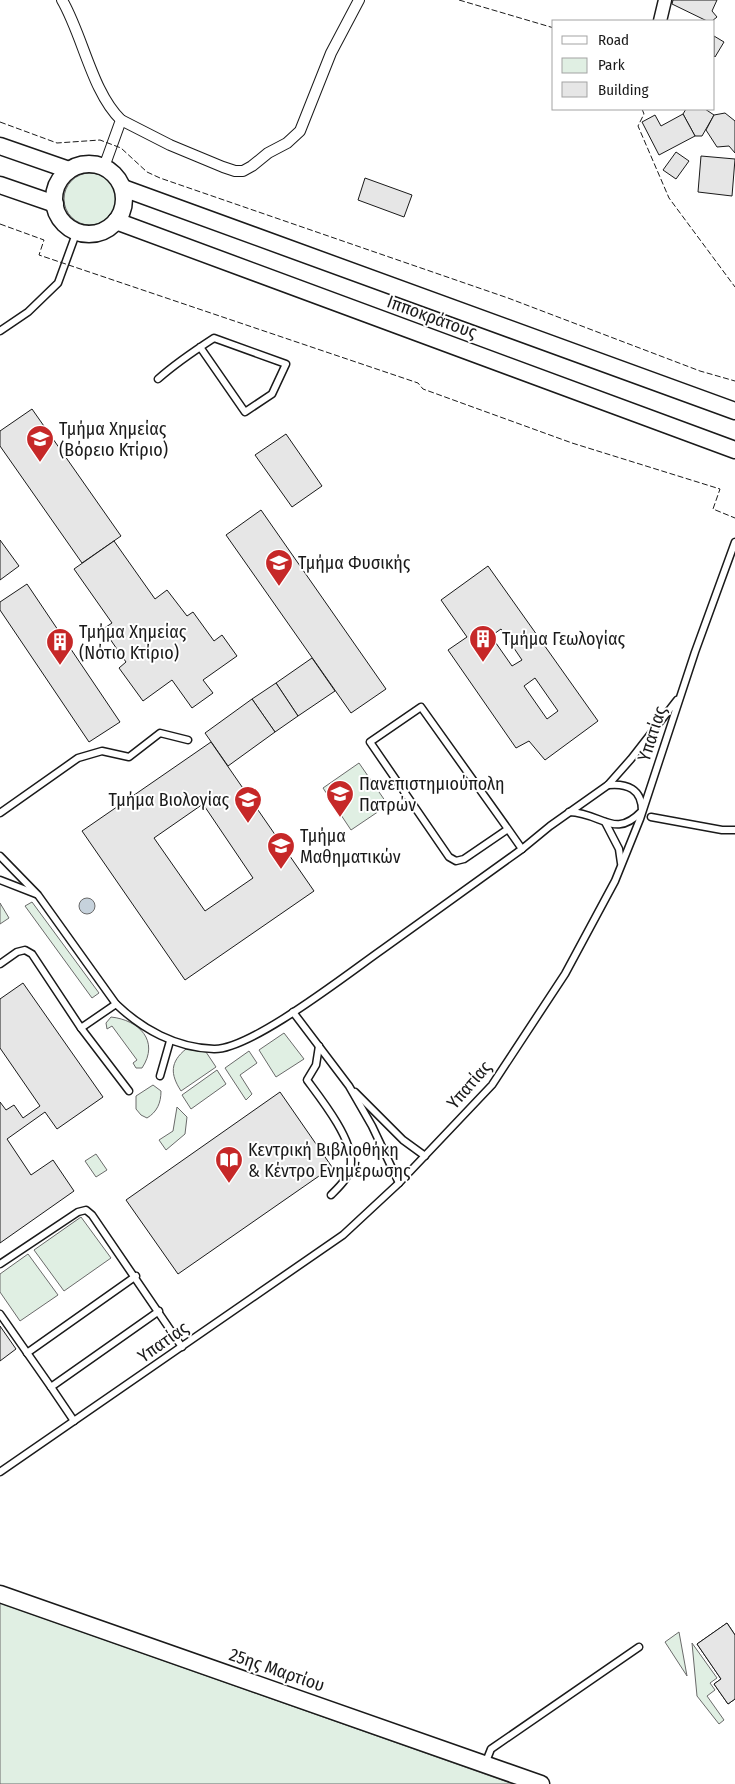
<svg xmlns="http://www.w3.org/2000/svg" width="735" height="1784" font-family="'Fira Sans Condensed',sans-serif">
<rect width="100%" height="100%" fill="#fff"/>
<g fill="#e0efe3" stroke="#6a6a6a">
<circle cx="90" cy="199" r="26"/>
<polygon points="359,763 388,805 351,830 323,788"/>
<polygon points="32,902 99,993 92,998 25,906"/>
<polygon points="0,903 9,918 0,924"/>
<path d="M111,1017C139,1020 160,1041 142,1068H136L133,1063L137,1060L112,1026L107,1029L106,1023Z"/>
<polygon points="284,1033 304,1059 276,1077 259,1050"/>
<path d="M186,1049L206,1052L216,1067L181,1091C170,1074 170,1062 186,1049Z"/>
<polygon points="249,1051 257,1063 240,1075 252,1094 246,1100 225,1068"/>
<polygon points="217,1070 226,1084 191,1109 182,1095"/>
<path d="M153,1085L161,1091C161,1103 157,1112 147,1118L141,1115L136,1109V1096Z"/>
<polygon points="177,1107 187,1117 185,1134 166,1150 159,1140 173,1131"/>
<polygon points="96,1154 107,1170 96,1177 85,1161"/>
<polygon points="81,1217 111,1258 64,1291 34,1250"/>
<polygon points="28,1254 58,1295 20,1321 0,1292 0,1274"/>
<polygon points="0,1603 513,1784 0,1784"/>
<polygon points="679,1632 687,1676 665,1642"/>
<polygon points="692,1643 717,1678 710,1683 715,1690 707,1696 724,1720 719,1724 697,1696"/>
</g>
<circle fill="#c6d2dc" stroke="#6a6a6a" cx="87" cy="906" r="8"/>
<g fill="#e6e6e6" stroke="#1a1a1a" fill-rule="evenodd">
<polygon points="673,0 717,0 712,11 717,17 712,21 707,21 672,4"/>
<polygon points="714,36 724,42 715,57 714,56"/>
<polygon points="686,109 705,109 714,115 702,136 695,136 683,114"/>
<polygon points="725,113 735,121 735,153 729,146 717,147 706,130 714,115"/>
<polygon points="683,114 695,136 659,155 642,122 655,115 661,126"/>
<polygon points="676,152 689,161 676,179 663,170"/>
<polygon points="701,156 735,159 732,196 698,192"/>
<polygon points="365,178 412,195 404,217 358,200"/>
<polygon points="32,409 121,536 82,563 0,446 0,431"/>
<polygon points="286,434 322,486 292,507 255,455"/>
<polygon points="261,510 386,689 351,713 226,535"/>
<polygon points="0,540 19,566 0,580"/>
<polygon points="114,541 155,599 167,590 187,616 193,612 214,641 222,635 237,656 203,680 213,693 192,708 172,680 143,701 119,668 126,662 103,629 112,623 74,569"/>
<path d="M488,566L598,721L545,760L529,741L516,748L448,650L467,637L441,600ZM501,629L522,660L512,666L491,636ZM535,678L558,711L547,719L524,686Z"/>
<polygon points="27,584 120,722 89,742 0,610 0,602"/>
<polygon points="312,658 335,691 298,716 276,683"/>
<polygon points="276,683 298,716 275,732 252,699"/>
<polygon points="252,699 275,732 228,766 205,733"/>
<path d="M211,742L314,891L185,980L82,831ZM203,804L253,878L205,911L154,838Z"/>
<polygon points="23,983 103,1097 57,1129 45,1112 7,1139 31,1175 53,1160 74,1191 0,1243 0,1102 6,1110 14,1105 23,1118 40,1106 0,1048 0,999"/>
<polygon points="280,1092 332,1167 178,1274 126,1200"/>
<polygon points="0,1326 16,1349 0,1361"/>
<polygon points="727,1623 735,1635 735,1699 728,1704 714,1684 721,1679 697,1644"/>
<polygon points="727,1623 735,1635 735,1699 728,1704 714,1684 721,1679 697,1644"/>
</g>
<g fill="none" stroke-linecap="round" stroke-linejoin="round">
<defs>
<g id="service">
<polyline points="0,331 28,312 58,283 77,231"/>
<path d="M158,379C176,363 194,351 214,338L286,364L272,394L245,412L200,347"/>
<path d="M569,812C603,813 614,840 642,811C642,789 627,783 608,785"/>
<polyline points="0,813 78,758 102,751 129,757 160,733 188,740"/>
<polyline points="651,817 722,830 735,830"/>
<polyline points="605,822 619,849 621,863"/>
<polyline points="508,829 464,859 456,861 449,857 370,742 421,707 508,829 522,849"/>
<polyline points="0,856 38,895 116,1004"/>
<polyline points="0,880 36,894"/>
<path d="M0,964L17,952L25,950L32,954L81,1028L116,1004C142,1029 176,1048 214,1049C251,1050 350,972 383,949C429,916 476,882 522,849L550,826L608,785L631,759L677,700"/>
<polyline points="293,1012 349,1086 372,1126 399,1183"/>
<polyline points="81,1028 129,1091"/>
<path d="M319,1046L316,1065L307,1080C321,1099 352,1138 351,1162C351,1176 340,1186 331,1195"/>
<polyline points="160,1076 170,1041"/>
<polyline points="355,1092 403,1140 425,1156"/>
<polyline points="0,1264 78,1212 86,1210 92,1215 182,1347"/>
<polyline points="0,1314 51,1387"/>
<polyline points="27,1353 136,1276"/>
<polyline points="74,1421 51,1387 159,1311"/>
<polyline points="0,1472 343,1235 399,1183 492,1085 565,974 615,881 640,819 695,652 735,542"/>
<polyline points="485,1764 491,1749 639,1647"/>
</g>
<g id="pedestrian">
<path d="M62,0C83,36 92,92 121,120L104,167"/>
<polyline points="121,120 170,145 223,167 235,171 243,171 252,166 268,153 287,143 300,131 331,53 359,0"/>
</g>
<polyline id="minor" points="660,21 665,0"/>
<g id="tertiary">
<polyline points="0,146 69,170"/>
<circle cx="89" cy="199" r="35"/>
<polyline points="0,185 55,204"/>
<polyline points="123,188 735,411"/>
<polyline points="116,221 735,450"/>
<polyline points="0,1594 541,1784"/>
</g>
</defs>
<use href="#service" stroke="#1a1a1a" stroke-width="9"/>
<use href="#pedestrian" stroke="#1a1a1a" stroke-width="12"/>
<use href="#minor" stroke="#1a1a1a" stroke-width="15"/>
<use href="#tertiary" stroke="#1a1a1a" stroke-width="19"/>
<use href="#service" stroke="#fff" stroke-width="6"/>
<use href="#pedestrian" stroke="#fff" stroke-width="10"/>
<use href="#minor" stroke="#fff" stroke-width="12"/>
<use href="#tertiary" stroke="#fff" stroke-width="16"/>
<g stroke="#1a1a1a" stroke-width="1" stroke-dasharray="6 2.5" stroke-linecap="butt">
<polyline points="459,0 554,28"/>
<polyline points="642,109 644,114 638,126 669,198 735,287"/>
<polyline points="0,122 57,143 100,140 121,148 147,172 160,178 508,298 700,371 735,381"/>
<polyline points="0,224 44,240 39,255 418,383 423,389 572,443 720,489 713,509 735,518"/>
</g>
</g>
<defs>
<symbol id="university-pin" viewBox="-11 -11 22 30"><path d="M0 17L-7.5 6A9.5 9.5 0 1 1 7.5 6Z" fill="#c62828" stroke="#fff"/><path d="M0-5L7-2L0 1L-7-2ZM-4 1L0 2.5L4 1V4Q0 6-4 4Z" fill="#fff"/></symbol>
<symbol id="building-pin" viewBox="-11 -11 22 30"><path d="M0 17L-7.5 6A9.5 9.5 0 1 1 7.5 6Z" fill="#c62828" stroke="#fff"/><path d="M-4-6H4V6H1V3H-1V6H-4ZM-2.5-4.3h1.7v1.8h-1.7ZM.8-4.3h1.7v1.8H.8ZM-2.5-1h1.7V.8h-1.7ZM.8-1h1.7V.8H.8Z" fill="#fff"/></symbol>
<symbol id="library-pin" viewBox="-11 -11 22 30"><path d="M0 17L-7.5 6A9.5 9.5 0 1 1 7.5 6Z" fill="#c62828" stroke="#fff"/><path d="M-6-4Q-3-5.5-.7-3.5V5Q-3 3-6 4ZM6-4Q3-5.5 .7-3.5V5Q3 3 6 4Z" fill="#fff"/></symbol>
</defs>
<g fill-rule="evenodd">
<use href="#university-pin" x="24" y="423" width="32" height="43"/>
<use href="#university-pin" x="263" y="547" width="32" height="43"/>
<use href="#building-pin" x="467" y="623" width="32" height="43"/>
<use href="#building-pin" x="44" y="626" width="32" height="43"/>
<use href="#university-pin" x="324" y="778" width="32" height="43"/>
<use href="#university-pin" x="232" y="784" width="32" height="43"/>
<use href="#university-pin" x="265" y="830" width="32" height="43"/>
<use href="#library-pin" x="213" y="1144" width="32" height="43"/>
</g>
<g text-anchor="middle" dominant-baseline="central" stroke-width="4" stroke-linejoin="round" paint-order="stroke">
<g font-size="18" fill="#1a1a1a" stroke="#fff">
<text transform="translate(432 317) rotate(20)">Ιπποκράτους</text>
<text transform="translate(652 734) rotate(-72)">Υπατίας</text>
<text transform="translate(469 1085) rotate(-49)">Υπατίας</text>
<text transform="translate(163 1342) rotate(-35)">Υπατίας</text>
<text transform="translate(277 1670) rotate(19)">25ης Μαρτίου</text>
</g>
<g font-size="18" fill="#1a1a1a" stroke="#fff" text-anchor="start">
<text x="59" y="429">Τμήμα Xημείας<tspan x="59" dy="21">(Βόρειο Κτίριο)</tspan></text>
<text x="298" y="563">Τμήμα Φυσικής</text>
<text x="79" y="632">Τμήμα Χημείας<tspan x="79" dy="21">(Νότιο Κτίριο)</tspan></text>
<text x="502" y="639">Τμήμα Γεωλογίας</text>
<text x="359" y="784">Πανεπιστημιούπολη<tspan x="359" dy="21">Πατρών</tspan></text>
<text x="229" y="800" text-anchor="end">Τμήμα Βιολογίας</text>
<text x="300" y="836">Τμήμα<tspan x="300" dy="21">Μαθηματικών</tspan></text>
<text x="248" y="1150">Κεντρική Βιβλιοθήκη<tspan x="248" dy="21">&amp; Κέντρο Ενημέρωσης</tspan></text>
</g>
</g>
<rect x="552" y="20" width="162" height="90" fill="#ffffff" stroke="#a3a3a3"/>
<rect x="562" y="36" width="25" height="8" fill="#ffffff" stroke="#a3a3a3"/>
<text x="598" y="45" font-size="15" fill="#1a1a1a">Road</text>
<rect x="562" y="58" width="25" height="15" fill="#e0efe3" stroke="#a3a3a3"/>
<text x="598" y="70" font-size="15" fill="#1a1a1a">Park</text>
<rect x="562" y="82" width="25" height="15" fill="#e6e6e6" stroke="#a3a3a3"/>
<text x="598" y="95" font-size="15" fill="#1a1a1a">Building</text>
</svg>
